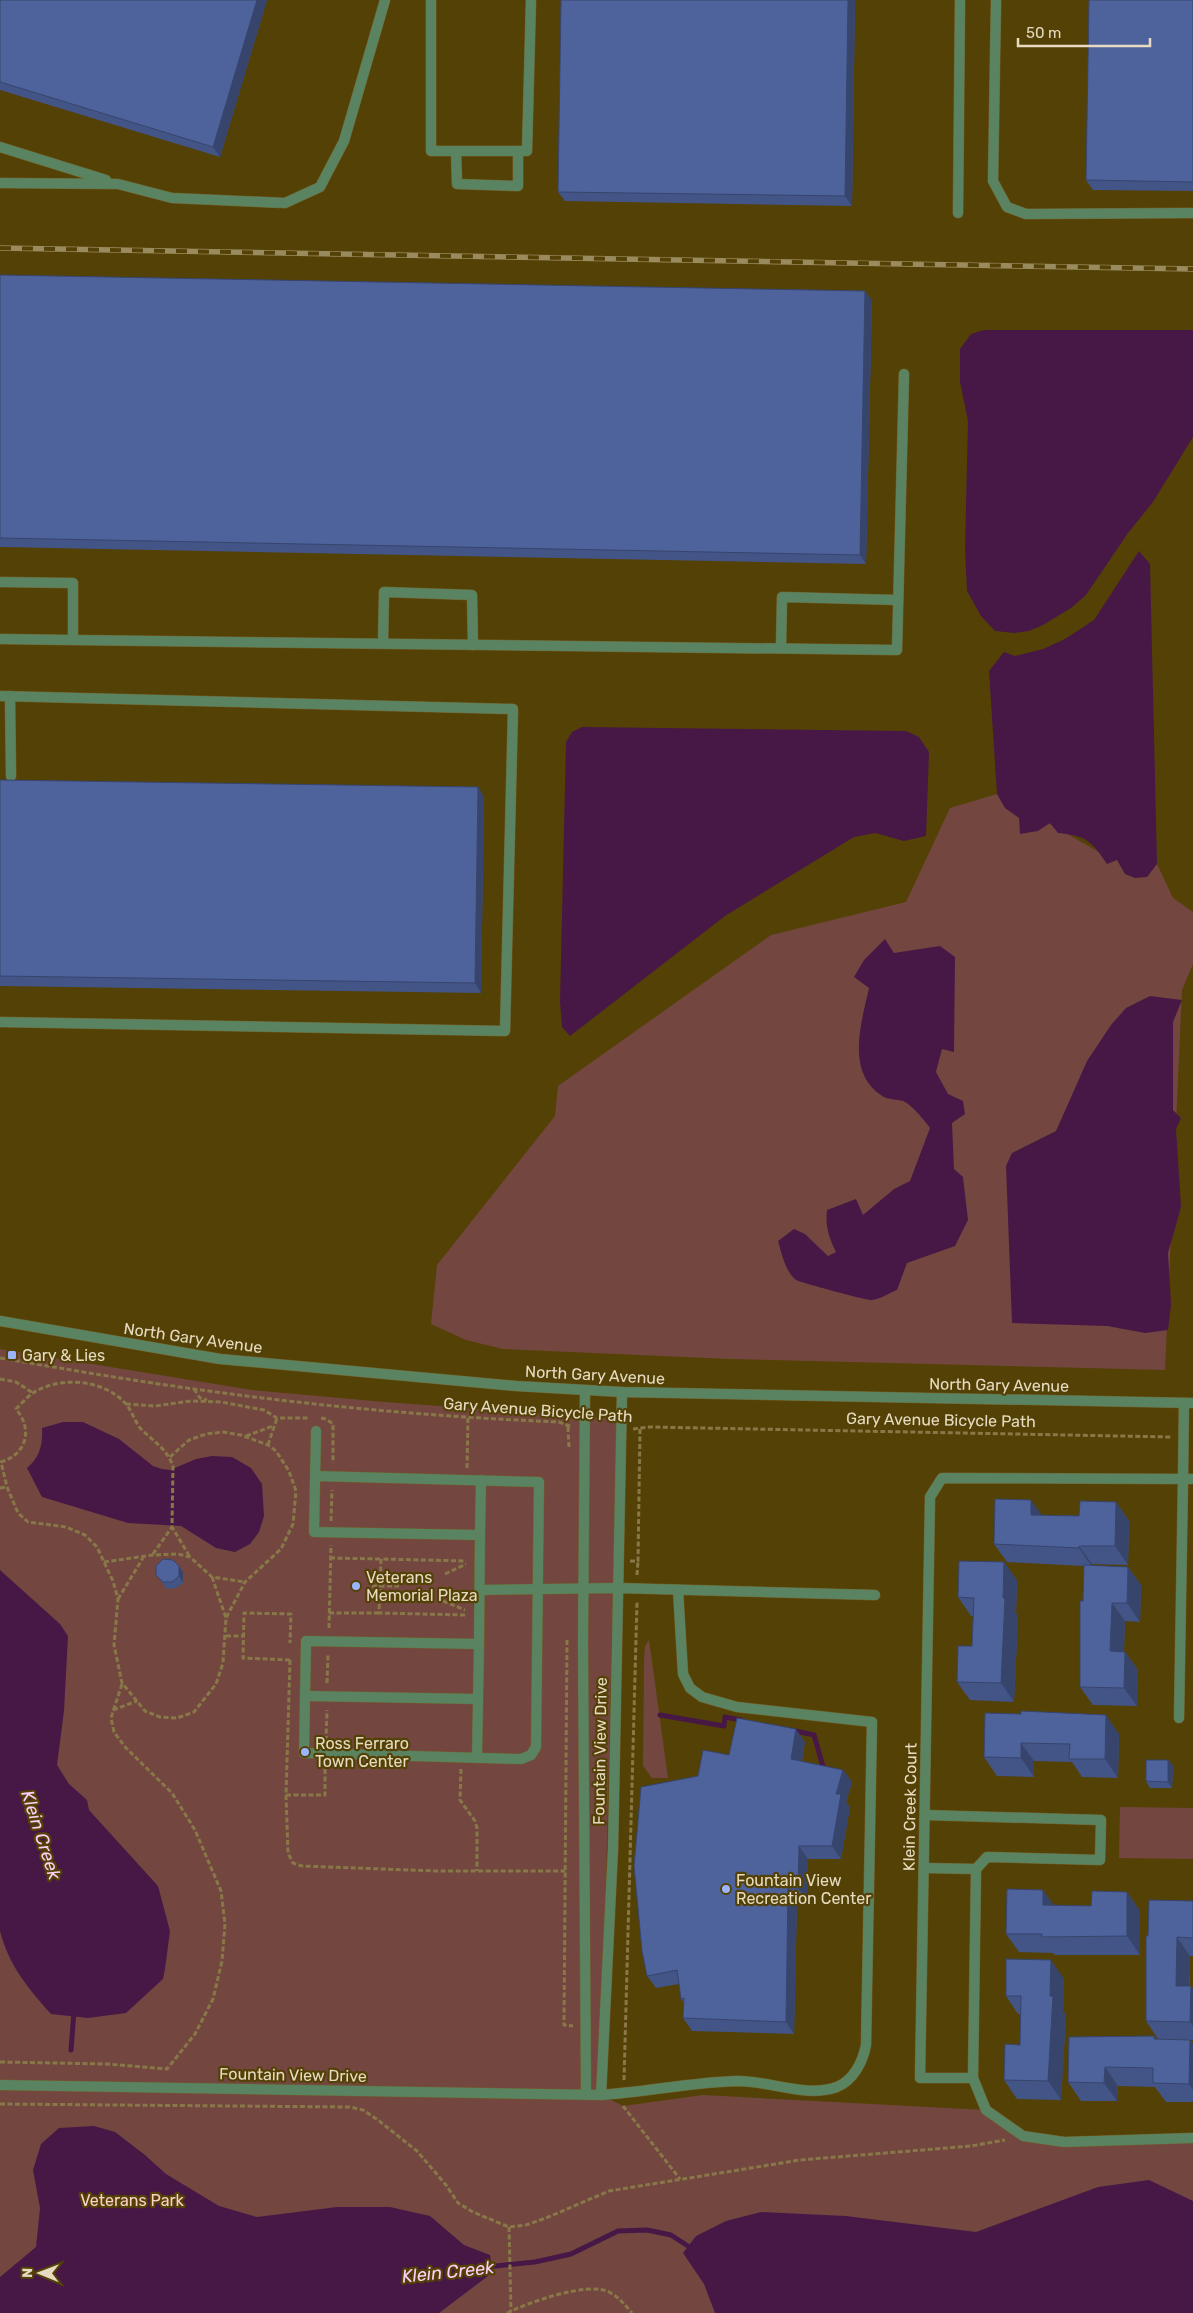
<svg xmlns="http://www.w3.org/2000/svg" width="1193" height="2313" font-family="Rubik,sans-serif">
<rect width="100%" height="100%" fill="#544106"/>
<g fill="#734740">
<polygon points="997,794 1099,852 1157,864 1173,898 1193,912 1193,964 1182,990 1165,1370 730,1359 503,1349 466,1340 431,1324 437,1265 555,1116 558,1086 771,935 906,902 950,808"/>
<polygon points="0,1349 252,1390 385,1402 617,1419 601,2095 623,2106 703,2095 986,2110 1023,2136 1064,2142 1193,2138 1193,2313 0,2313"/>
<polygon points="649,1640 668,1778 652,1778 643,1766 644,1662 645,1646"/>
<polygon points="1120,1807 1193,1808 1193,1859 1119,1858"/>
</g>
<g fill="#471846">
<polygon points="984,330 1193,330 1193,437 1153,502 1128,533 1086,595 1071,608 1043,625 1029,631 1014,633 995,631 981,616 967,591 965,548 968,421 960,382 960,349 971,334"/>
<path d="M1139,551L1150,564L1157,864L1147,877L1135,878L1125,874L1117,860L1107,864C1091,840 1086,836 1058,833L1050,823L1038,831L1020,834L1019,818L1005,808L997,794L989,671L1004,652L1015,656L1043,649L1065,639L1094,620Z"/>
<polygon points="582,727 906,731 919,737 929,752 926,836 904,841 875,833 854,837 725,916 570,1036 562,1027 560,1002 566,742 572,732"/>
<path d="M885,939L894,953L940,946L955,957L954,1052L942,1049L936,1072L948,1094L963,1101L965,1114L952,1123L954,1169L963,1177L968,1220L955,1246L907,1263L897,1290C889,1293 879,1300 871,1300C865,1300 799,1282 796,1280C785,1271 782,1254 778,1241L794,1229L805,1234L828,1256L836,1252C829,1238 825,1226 827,1210L856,1199L863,1215L894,1189L910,1181L930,1128C925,1121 911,1104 903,1101C897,1099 890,1100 884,1097C845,1074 861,1024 869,988L854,977L864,960Z"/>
<polygon points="1150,996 1182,1000 1173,1022 1173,1110 1181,1118 1176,1129 1181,1207 1168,1253 1171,1304 1168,1330 1145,1333 1107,1326 1012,1323 1006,1166 1012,1153 1056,1131 1087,1061 1111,1025 1126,1008"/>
<path d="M63,1422H83L119,1439L153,1466L162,1469L170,1470L196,1459L212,1456L232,1457L251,1468L262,1484L264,1516L259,1532L250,1544L235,1552L216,1548L181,1526L128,1523L42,1497L27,1468C40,1457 43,1444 42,1428Z"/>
<path d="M0,1570L60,1624L68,1636L64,1711L57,1765L69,1784L87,1800L89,1810L158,1886L170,1931L165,1969L163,1979L126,2013L88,2018L51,2014C28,1988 9,1966 0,1931Z"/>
<polygon points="94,2126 115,2132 145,2155 166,2174 219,2206 257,2217 337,2207 390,2207 430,2216 464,2245 490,2255 492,2266 488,2276 439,2313 0,2313 0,2277 36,2247 40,2208 33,2170 41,2144 59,2128"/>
<polygon points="1149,2180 1193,2201 1193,2313 715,2313 704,2284 683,2253 696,2236 726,2221 761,2212 846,2216 976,2232 1098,2187"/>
</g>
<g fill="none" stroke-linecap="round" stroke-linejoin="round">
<g stroke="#471846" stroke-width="5">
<polyline points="660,1715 724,1726 725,1717 741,1720"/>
<polyline points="791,1730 814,1735 824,1770"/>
<polyline points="71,2050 74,2011"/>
<polyline points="486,2267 535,2262 571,2254 618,2231 647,2230 671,2235 694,2250"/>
</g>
<defs>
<g id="service">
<polyline points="431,0 431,151 527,151 531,0"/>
<polyline points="996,0 993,181 1007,207 1026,214 1193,213"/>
<polyline points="0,147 106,180"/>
<polyline points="456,151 457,184 518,186 518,151"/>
<polyline points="0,183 118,184 172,198 285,203 320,187 344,141 385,0"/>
<polyline points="958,213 960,0"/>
<polyline points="0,582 73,583 73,640 0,639"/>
<polyline points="73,640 897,650 904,374"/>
<polyline points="383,643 384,592 472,595 473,645"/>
<polyline points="781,648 782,597 898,600"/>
<polyline points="0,696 513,709 505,1031 0,1022"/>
<polyline points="10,696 11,776"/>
<polyline points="315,1476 539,1482 536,1747 531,1755 521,1759 304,1753 306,1641 479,1644 480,1535 314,1532 316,1431"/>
<polyline points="480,1535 481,1480"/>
<polyline points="480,1590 618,1588 875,1595"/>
<polyline points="305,1696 478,1699"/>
<polyline points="1179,1718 1183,1479"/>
<polyline points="477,1758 479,1644"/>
<polyline points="925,1815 1101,1820 1100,1860 987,1857 976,1869"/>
<polyline points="924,1868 976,1869 973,2078 986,2110 1023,2136 1064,2142 1193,2138"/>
<polyline points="973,2078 920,2078 930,1497 942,1478 1193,1479"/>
<path d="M601,2095C647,2092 693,2082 738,2081C771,2081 806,2098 837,2087C854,2080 863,2061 866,2045L872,1722L737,1707L702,1697L690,1688L683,1674L678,1590"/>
</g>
<g id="minor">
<polyline points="585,1390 583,1644 586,2095"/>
<polyline points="1183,1479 1184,1403"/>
<polyline points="0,2085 601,2095 613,1849 622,1392"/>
</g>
<polyline id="tertiary" points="0,1321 220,1359 516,1386 622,1392 1193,1403"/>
</defs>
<use href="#service" stroke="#71602b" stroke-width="11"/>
<use href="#minor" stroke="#71602b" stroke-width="11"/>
<use href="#tertiary" stroke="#71602b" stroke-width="11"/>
<g stroke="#887848" stroke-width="3" stroke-dasharray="5 2.5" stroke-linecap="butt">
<path d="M0,1358C65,1369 129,1380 194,1389C315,1406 437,1417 559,1422L572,1427"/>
<polyline points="0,1379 16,1382 33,1393"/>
<polyline points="194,1389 200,1398 207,1400"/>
<polyline points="126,1404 155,1406 191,1401 221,1402 264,1410 277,1418 310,1418"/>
<polyline points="321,1418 326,1419 333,1424 333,1463"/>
<polyline points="568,1427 569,1448"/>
<polyline points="633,1429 649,1427 1171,1437"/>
<polyline points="246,1436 273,1426"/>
<polyline points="268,1445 277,1418"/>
<path d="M170,1457L189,1440L206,1434L223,1432L241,1435L268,1445L276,1451L289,1471L296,1491L293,1524L281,1549L245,1582L226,1618L223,1663L216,1684L194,1712L177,1718L160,1717L145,1711L122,1683L114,1645L118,1599L113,1581L97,1547L85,1535L66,1527L28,1522L18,1513L7,1487L1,1462C27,1454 33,1429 16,1409C21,1404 27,1397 33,1393C59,1376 103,1379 125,1403C132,1410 134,1421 141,1429C153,1441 167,1449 173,1466L172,1527L190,1557"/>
<polyline points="467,1468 468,1418"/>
<polyline points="0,1488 7,1487"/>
<polyline points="331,1521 332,1490"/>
<polyline points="153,1554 172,1527"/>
<polyline points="330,1558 381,1559"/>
<polyline points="630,1561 638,1561 640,1429"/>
<polyline points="104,1562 153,1555 178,1554 190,1557 212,1577 245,1582"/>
<polyline points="445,1574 466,1564"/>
<polyline points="637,1575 638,1561"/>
<polyline points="212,1577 226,1618"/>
<polyline points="372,1586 399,1586"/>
<polyline points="118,1599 143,1558"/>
<polyline points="443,1601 465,1610"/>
<polyline points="329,1613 379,1613"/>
<polyline points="465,1615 379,1613 381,1559 466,1561"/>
<polyline points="329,1628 331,1545"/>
<polyline points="226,1636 243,1636"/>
<polyline points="567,1640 564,2025 573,2026"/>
<polyline points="290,1660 243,1658 244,1613 291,1614 290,1643"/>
<polyline points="290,1660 286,1795 288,1853 293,1863 302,1866 436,1871 565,1871"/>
<polyline points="327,1683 328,1655"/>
<polyline points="113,1710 137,1701"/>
<polyline points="326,1741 327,1710"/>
<polyline points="461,1769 460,1800 475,1821 477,1828 477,1871"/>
<polyline points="286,1795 325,1795 325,1767"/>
<polyline points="0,2062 107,2064 167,2069 195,2034 213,1999 222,1961 225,1924 221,1891 195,1830 172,1793 126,1748 114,1732 111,1718 122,1684"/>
<polyline points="624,2080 637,1602"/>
<polyline points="0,2104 350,2107 363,2110 378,2120 417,2151 446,2185 458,2203 473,2212 509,2227 526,2225 546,2218 609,2191 800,2160 971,2146 1005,2140"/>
<polyline points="623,2106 680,2179"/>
<polyline points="509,2227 511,2311"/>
<path d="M507,2313C527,2303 588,2281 609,2292C619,2297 625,2305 632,2313"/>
</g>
<use href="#service" stroke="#5a8461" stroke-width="10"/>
<use href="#minor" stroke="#5a8461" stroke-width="10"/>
<use href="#tertiary" stroke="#5a8461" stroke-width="10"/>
<defs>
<polyline id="rail" points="0,248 1193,269"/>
</defs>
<use href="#rail" stroke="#9a8b5f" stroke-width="5.5"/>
<use href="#rail" stroke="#544106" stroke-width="4" stroke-dasharray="11" stroke-linecap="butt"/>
</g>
<g fill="#435486">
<polygon points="0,0 267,0 220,157 0,90"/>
<polygon points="561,0 855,0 852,206 565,201 558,192"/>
<polygon points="1193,0 1193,191 1093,190 1086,180"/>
<polygon points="0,275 865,291 872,301 866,564 0,547"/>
<polygon points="0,780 478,787 484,797 481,993 0,986"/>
<polygon points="1116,1502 1129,1521 1128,1565 1092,1564 1092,1566 1128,1567 1141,1585 1140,1622 1125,1621 1124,1652 1125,1652 1138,1670 1137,1706 1093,1705 1080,1687 1084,1566 1007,1562 994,1544 1042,1515 1079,1516"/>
<polygon points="183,1572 183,1583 176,1588 167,1589 156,1575"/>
<polygon points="1017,1580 1016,1613 1018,1617 1014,1702 970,1700 957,1682 972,1646 973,1616 971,1616 958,1597"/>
<polygon points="1021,1714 1119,1734 1118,1778 1082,1777 1072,1762 1034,1761 1034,1777 997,1776 984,1757"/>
<polygon points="805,1742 802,1761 843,1770 852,1782 846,1802 850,1807 841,1859 808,1859 807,1900 797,1900 794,2034 692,2031 683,2018 684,2003 681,1999 679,1984 656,1988 647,1976 698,1776 729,1755"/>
<polygon points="1168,1760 1173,1766 1172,1788 1150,1788 1146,1781"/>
<polygon points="1127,1892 1140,1911 1140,1955 1055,1955 1053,1953 1019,1952 1006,1934 1054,1905 1091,1906"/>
<polygon points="1193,1901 1193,1956 1190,1956 1190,1986 1193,1989 1193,2040 1190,2040 1193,2044 1193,2102 1166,2102 1155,2087 1118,2086 1117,2101 1081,2101 1068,2082 1154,2036 1156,2039 1158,2039 1146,2021 1148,1936"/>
<polygon points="1064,1979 1063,2011 1066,2015 1061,2100 1017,2099 1004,2080 1020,2045 1020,2014 1018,2014 1006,1996"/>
</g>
<g fill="#37456d">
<polygon points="257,0 267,0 220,157 213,147"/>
<polygon points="848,0 855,0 852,206 845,196"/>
<polygon points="865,291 872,301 866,564 860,555"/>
<polygon points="478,787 484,797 481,993 475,983"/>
<polygon points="1031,1500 1044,1518 1031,1515"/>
<polygon points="1116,1502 1129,1521 1128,1565 1115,1546"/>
<polygon points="1079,1546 1092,1564 1092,1567 1079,1548"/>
<polygon points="1004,1562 1017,1580 1016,1613 1018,1617 1014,1702 1001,1683"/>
<polygon points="179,1566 183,1572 183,1583 179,1576"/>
<polygon points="1128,1567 1141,1585 1140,1622 1127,1603"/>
<polygon points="1112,1603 1125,1621 1123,1670 1110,1651"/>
<polygon points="1125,1652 1138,1670 1137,1706 1124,1688"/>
<polygon points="1106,1715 1119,1734 1118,1778 1105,1759"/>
<polygon points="796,1729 805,1742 800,1772 791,1759"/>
<polygon points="1021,1743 1034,1761 1034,1777 1021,1758"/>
<polygon points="1168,1760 1173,1766 1172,1788 1168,1782"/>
<polygon points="843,1770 852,1782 846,1802 850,1807 841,1859 832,1846 836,1794"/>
<polygon points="799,1846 808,1859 807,1900 798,1888"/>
<polygon points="788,1887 797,1900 794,2034 786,2022"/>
<polygon points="1043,1890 1056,1908 1043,1905"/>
<polygon points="1127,1892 1140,1911 1140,1955 1127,1936"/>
<polygon points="1177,1937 1190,1956 1189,2004 1176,1986"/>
<polygon points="1051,1960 1064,1979 1063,2011 1066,2015 1061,2100 1048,2081"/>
<polygon points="1191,1986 1193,1989 1193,2026 1190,2022"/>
<polygon points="1190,2040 1193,2044 1193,2090 1189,2084"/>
<polygon points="1105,2067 1118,2086 1117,2101 1104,2083"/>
</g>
<g fill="#4e629c" stroke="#37456d">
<polygon points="0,0 257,0 213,147 0,82"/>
<polygon points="561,0 848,0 845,196 558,192"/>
<polygon points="1089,0 1193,0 1193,182 1086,180"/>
<polygon points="0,275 865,291 860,555 0,538"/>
<polygon points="0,780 478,787 475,983 0,976"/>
<polygon points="995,1499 1031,1500 1031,1515 1079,1516 1080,1501 1116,1502 1115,1546 1079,1546 1079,1548 994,1544"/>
<polygon points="163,1559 173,1560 179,1566 179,1576 172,1582 163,1582 156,1575 156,1566"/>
<polygon points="959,1561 1004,1562 1003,1598 1005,1598 1001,1683 957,1682 958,1646 972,1646 974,1598 958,1597"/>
<polygon points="1084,1565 1128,1567 1127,1603 1112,1603 1110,1651 1125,1652 1124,1688 1080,1687 1080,1601 1083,1601"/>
<polygon points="1021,1711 1106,1715 1105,1759 1069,1759 1070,1744 1021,1743 1021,1758 984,1757 985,1713 1021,1714"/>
<polygon points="737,1718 796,1729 791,1759 843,1770 836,1794 841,1794 832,1846 799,1846 798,1888 788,1887 786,2022 683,2018 684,1998 681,1999 677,1970 647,1976 642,1951 634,1866 641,1787 698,1776 703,1750 729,1755"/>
<polygon points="1146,1760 1168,1760 1168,1782 1146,1781"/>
<polygon points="1007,1889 1043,1890 1043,1905 1091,1906 1092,1891 1127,1892 1127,1936 1042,1937 1042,1934 1006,1934"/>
<polygon points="1149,1900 1193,1901 1193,1938 1177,1937 1176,1986 1191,1986 1190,2022 1146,2021 1146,1936 1148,1936"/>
<polygon points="1006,1959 1051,1960 1050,1996 1053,1996 1048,2081 1004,2080 1005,2044 1020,2045 1021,1996 1006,1996"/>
<polygon points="1154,2036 1154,2039 1190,2040 1189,2084 1153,2083 1153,2068 1105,2067 1104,2083 1068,2082 1069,2037"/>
</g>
<g fill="#9bb5fd" stroke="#544106" stroke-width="2">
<rect x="7" y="1350" width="10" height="10" rx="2.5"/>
<circle cx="356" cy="1586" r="5"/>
<circle cx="305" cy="1752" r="5"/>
<circle cx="726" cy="1889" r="5"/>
</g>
<g text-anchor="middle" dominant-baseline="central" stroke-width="4.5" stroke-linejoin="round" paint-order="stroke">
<g font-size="16" fill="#e6dbc0" stroke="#544106">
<text transform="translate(193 1338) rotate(8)">North Gary Avenue</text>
<text transform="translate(595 1375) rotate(3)">North Gary Avenue</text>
<text transform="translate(999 1385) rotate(1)">North Gary Avenue</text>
<text transform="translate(538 1410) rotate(4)">Gary Avenue Bicycle Path</text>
<text transform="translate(941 1420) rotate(1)">Gary Avenue Bicycle Path</text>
<text transform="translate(600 1751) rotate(-89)">Fountain View Drive</text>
<text transform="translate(910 1807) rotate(-89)">Klein Creek Court</text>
<text transform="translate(293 2075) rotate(1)">Fountain View Drive</text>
</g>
<g font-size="16" fill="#e6dbc0" stroke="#544106" text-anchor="start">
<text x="22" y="1355">Gary &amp; Lies</text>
<text x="366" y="1577">Veterans<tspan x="366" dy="18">Memorial Plaza</tspan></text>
<text x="315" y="1743">Ross Ferraro<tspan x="315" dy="18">Town Center</tspan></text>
<text x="736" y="1880">Fountain View<tspan x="736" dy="18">Recreation Center</tspan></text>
</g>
<g font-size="16" fill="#fbd0c8" stroke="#544106">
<text x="132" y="2200">Veterans Park</text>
</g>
<g font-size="18" font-style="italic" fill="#fecffa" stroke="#544106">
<text transform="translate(41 1835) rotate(72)">Klein Creek</text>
<text transform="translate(448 2272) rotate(-6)">Klein Creek</text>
</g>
</g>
<g transform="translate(40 2273) rotate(271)" stroke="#544106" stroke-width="4" paint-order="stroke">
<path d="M0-4L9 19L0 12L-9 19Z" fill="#e6dbc0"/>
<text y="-8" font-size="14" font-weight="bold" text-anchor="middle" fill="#e6dbc0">N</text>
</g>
<path d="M1018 38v8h132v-8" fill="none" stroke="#e6dbc0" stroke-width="2.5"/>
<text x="1026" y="38" font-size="15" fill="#e6dbc0" stroke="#544106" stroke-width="4" paint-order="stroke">50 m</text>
</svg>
